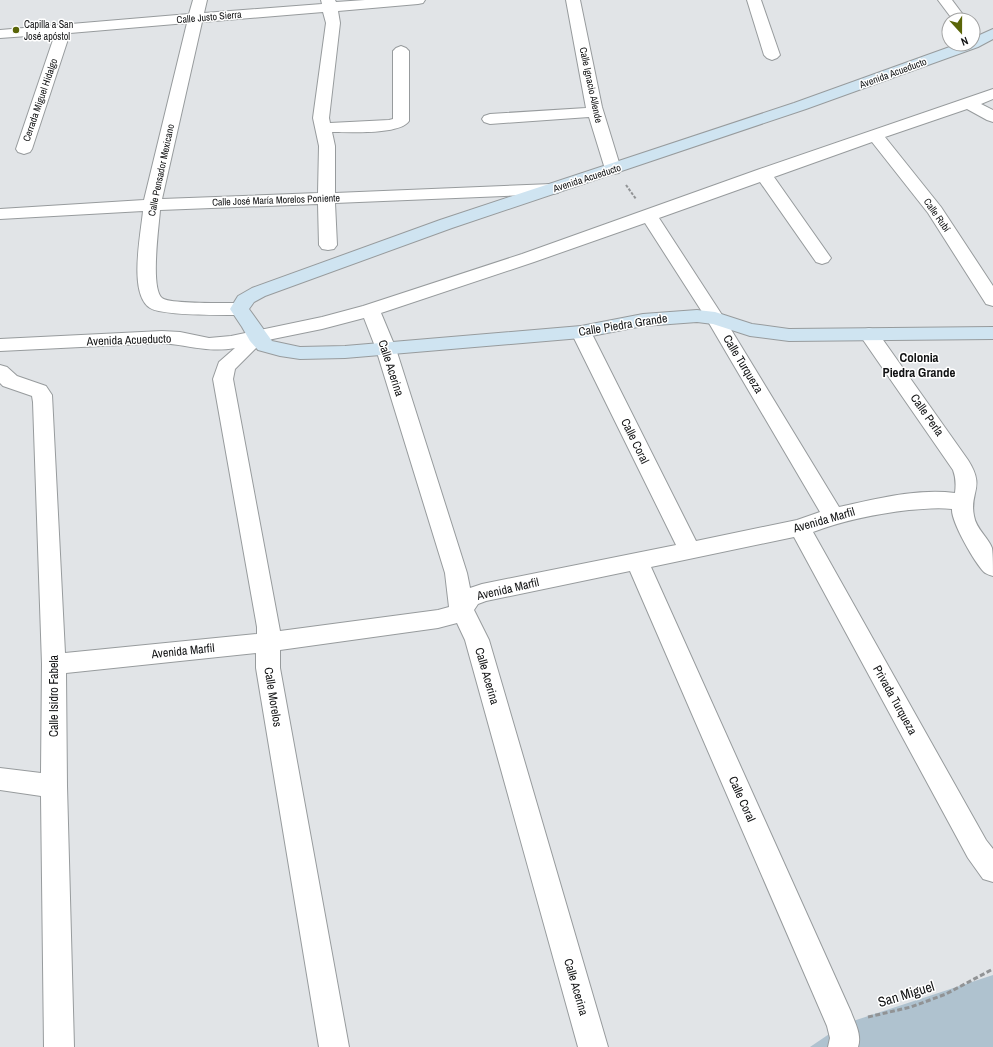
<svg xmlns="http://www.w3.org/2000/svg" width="993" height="1047" font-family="'Archivo Narrow',sans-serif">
<rect width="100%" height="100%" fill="#e1e4e7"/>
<polygon fill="#afc2cf" points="993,975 993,1047 810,1047 844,1024"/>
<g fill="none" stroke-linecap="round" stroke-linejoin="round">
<defs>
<g id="street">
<path d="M193,0H207L204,13L322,4L321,0H335L336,2L365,0H425L423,3L418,4L338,11L340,23L329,118L330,123L389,120L393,119V51L396,48L401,46L406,48L409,51V121C400,135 349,132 332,132L335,146V193L552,184L558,185L561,189L558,193L552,194L335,203L337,245L334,249L328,250L322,249L319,245L318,204L160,210C159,226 150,288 162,298C168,304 227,303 239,303L246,305L248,309L246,313L239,315C222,315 163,316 150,308C128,294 141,234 143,211L0,219V209L144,200L187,23L70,33L32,149L30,152L24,154L18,152L16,149L55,34L0,38V30L189,14ZM323,12L326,23L313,118L319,146L318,193L162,199L202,22Z"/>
<polygon points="566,0 580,0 602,107 621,169 619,173 613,174 607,173 605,169 589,117 490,124 484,122 482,119 484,116 490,114 586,108"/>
<polygon points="747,0 761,0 780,55 777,58 772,60 767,58 764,55"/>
<polygon points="938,0 952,0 967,20 953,20"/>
<path d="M993,89V99L981,104L993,110V122L987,120L967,109L885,137L941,207L993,286V306L986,304L928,213L872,142L774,177L831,258L828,262L822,264L816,262L760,182L659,218L724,318L839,507C876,499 917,488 955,493C956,485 956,478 953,470L859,334L862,330L869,328L876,330L968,460C986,488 969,492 974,516C976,529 988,537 992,548C993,555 993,568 993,576C990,575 986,574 984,572C975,563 951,522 952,509C937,507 924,509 909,510C876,514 845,520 813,532L986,840L993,849V882L983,879L968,858L794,537L651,567L851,1012C855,1023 862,1035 858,1047H828L830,1038L827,1026L630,571L486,601L478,604L474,610L489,640L608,1047H578L465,640L457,623L438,628L280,650V668L349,1047H319L256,668V653L66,673L67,786L74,1047H44L41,796L0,790V768L41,773L42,664L33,402L32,396L3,386L0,383V365L7,367L17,376L46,386L52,395L65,653L257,634V627L213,379L219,362L235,348C209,353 188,345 162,343L0,351V339L162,331L180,332L209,338L231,336L322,317L363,306L522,254L757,170ZM645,223L706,318L820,512L797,520L696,541L591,332L588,328L581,326L574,328L571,332L676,545L482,584L470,588L467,573L396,349L381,313L534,262ZM364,318L376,349L445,573L449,607L438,610L280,631L233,379L235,369L263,341L322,329Z"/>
</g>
<polygon id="secondary" points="993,29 993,39 978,47 806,109 452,228 265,296 254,302 249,309 272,341 300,347 345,346 581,326 643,314 697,310 715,312 752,324 789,329 993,327 993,339 789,341 750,336 713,324 697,322 643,326 581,338 345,358 300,359 280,356 258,350 250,341 242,327 230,309 238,296 252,288 440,220 794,103 958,44 973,44 973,38"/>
</defs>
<use href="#street" stroke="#979b9d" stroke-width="2"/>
<use href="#secondary" stroke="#979b9d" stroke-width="2"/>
<polyline stroke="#919395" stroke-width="2" stroke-dasharray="3 1.5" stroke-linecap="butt" points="626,185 636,199"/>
<polyline stroke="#919395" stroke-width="3" stroke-dasharray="5 2.5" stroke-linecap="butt" points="868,1017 911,1007 946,994 993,969"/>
<use href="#street" fill="#fff" fill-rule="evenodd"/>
<use href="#secondary" fill="#cfe4f1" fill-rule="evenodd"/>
</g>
<circle fill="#5a6508" stroke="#fff" stroke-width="1.5" cx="16" cy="30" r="4"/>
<g text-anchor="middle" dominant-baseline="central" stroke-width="3" stroke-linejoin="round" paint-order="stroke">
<g font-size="10" fill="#121314" stroke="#fff">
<text transform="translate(209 17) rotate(-5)">Calle Justo Sierra</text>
<text transform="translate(893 73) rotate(-20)">Avenida Acueducto</text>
<text transform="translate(591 85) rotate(78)">Calle Ignacio Allende</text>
<text transform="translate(40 100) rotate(-71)">Cerrada Miguel Hidalgo</text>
<text transform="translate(161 170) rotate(-78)">Calle Pensador Mexicano</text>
<text transform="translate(587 178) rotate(-18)">Avenida Acueducto</text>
<text transform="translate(276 200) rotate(-2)">Calle José María Morelos Poniente</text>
<text transform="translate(937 215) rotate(55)">Calle Rubí</text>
</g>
<g font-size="10" fill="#121314" stroke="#fff" text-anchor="start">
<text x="24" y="24">Capilla a San<tspan x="24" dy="12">José apóstol</tspan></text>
</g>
<g font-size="12" fill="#121314" stroke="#fff">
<text transform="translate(623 325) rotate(-9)">Calle Piedra Grande</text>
<text transform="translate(129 340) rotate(-2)">Avenida Acueducto</text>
<text transform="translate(743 364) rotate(59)">Calle Turqueza</text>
<text transform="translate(391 368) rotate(72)">Calle Acerina</text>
<text transform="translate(927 415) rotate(55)">Calle Perla</text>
<text transform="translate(635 441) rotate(64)">Calle Coral</text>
<text transform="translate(824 520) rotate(-16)">Avenida Marfil</text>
<text transform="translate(508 589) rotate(-13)">Avenida Marfil</text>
<text transform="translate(183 651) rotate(-6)">Avenida Marfil</text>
<text transform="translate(487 676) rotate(74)">Calle Acerina</text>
<text transform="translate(54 696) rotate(-90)">Calle Isidro Fabela</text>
<text transform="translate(273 697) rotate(81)">Calle Morelos</text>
<text transform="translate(895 700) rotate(61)">Privada Turqueza</text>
<text transform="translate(742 799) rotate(66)">Calle Coral</text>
<text transform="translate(576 987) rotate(74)">Calle Acerina</text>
</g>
<g font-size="13" font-weight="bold" fill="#121314" stroke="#fff">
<text x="919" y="357">Colonia<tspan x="919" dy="15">Piedra Grande</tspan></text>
</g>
<g font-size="14" fill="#121314" stroke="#fff">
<text transform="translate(906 994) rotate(-17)">San Miguel</text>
</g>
</g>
<g transform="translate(961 32) rotate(159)"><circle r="19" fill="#ffffff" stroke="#a0a1a1"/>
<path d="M0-3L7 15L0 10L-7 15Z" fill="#5a6508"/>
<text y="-6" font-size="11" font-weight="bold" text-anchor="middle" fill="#121314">N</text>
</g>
</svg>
